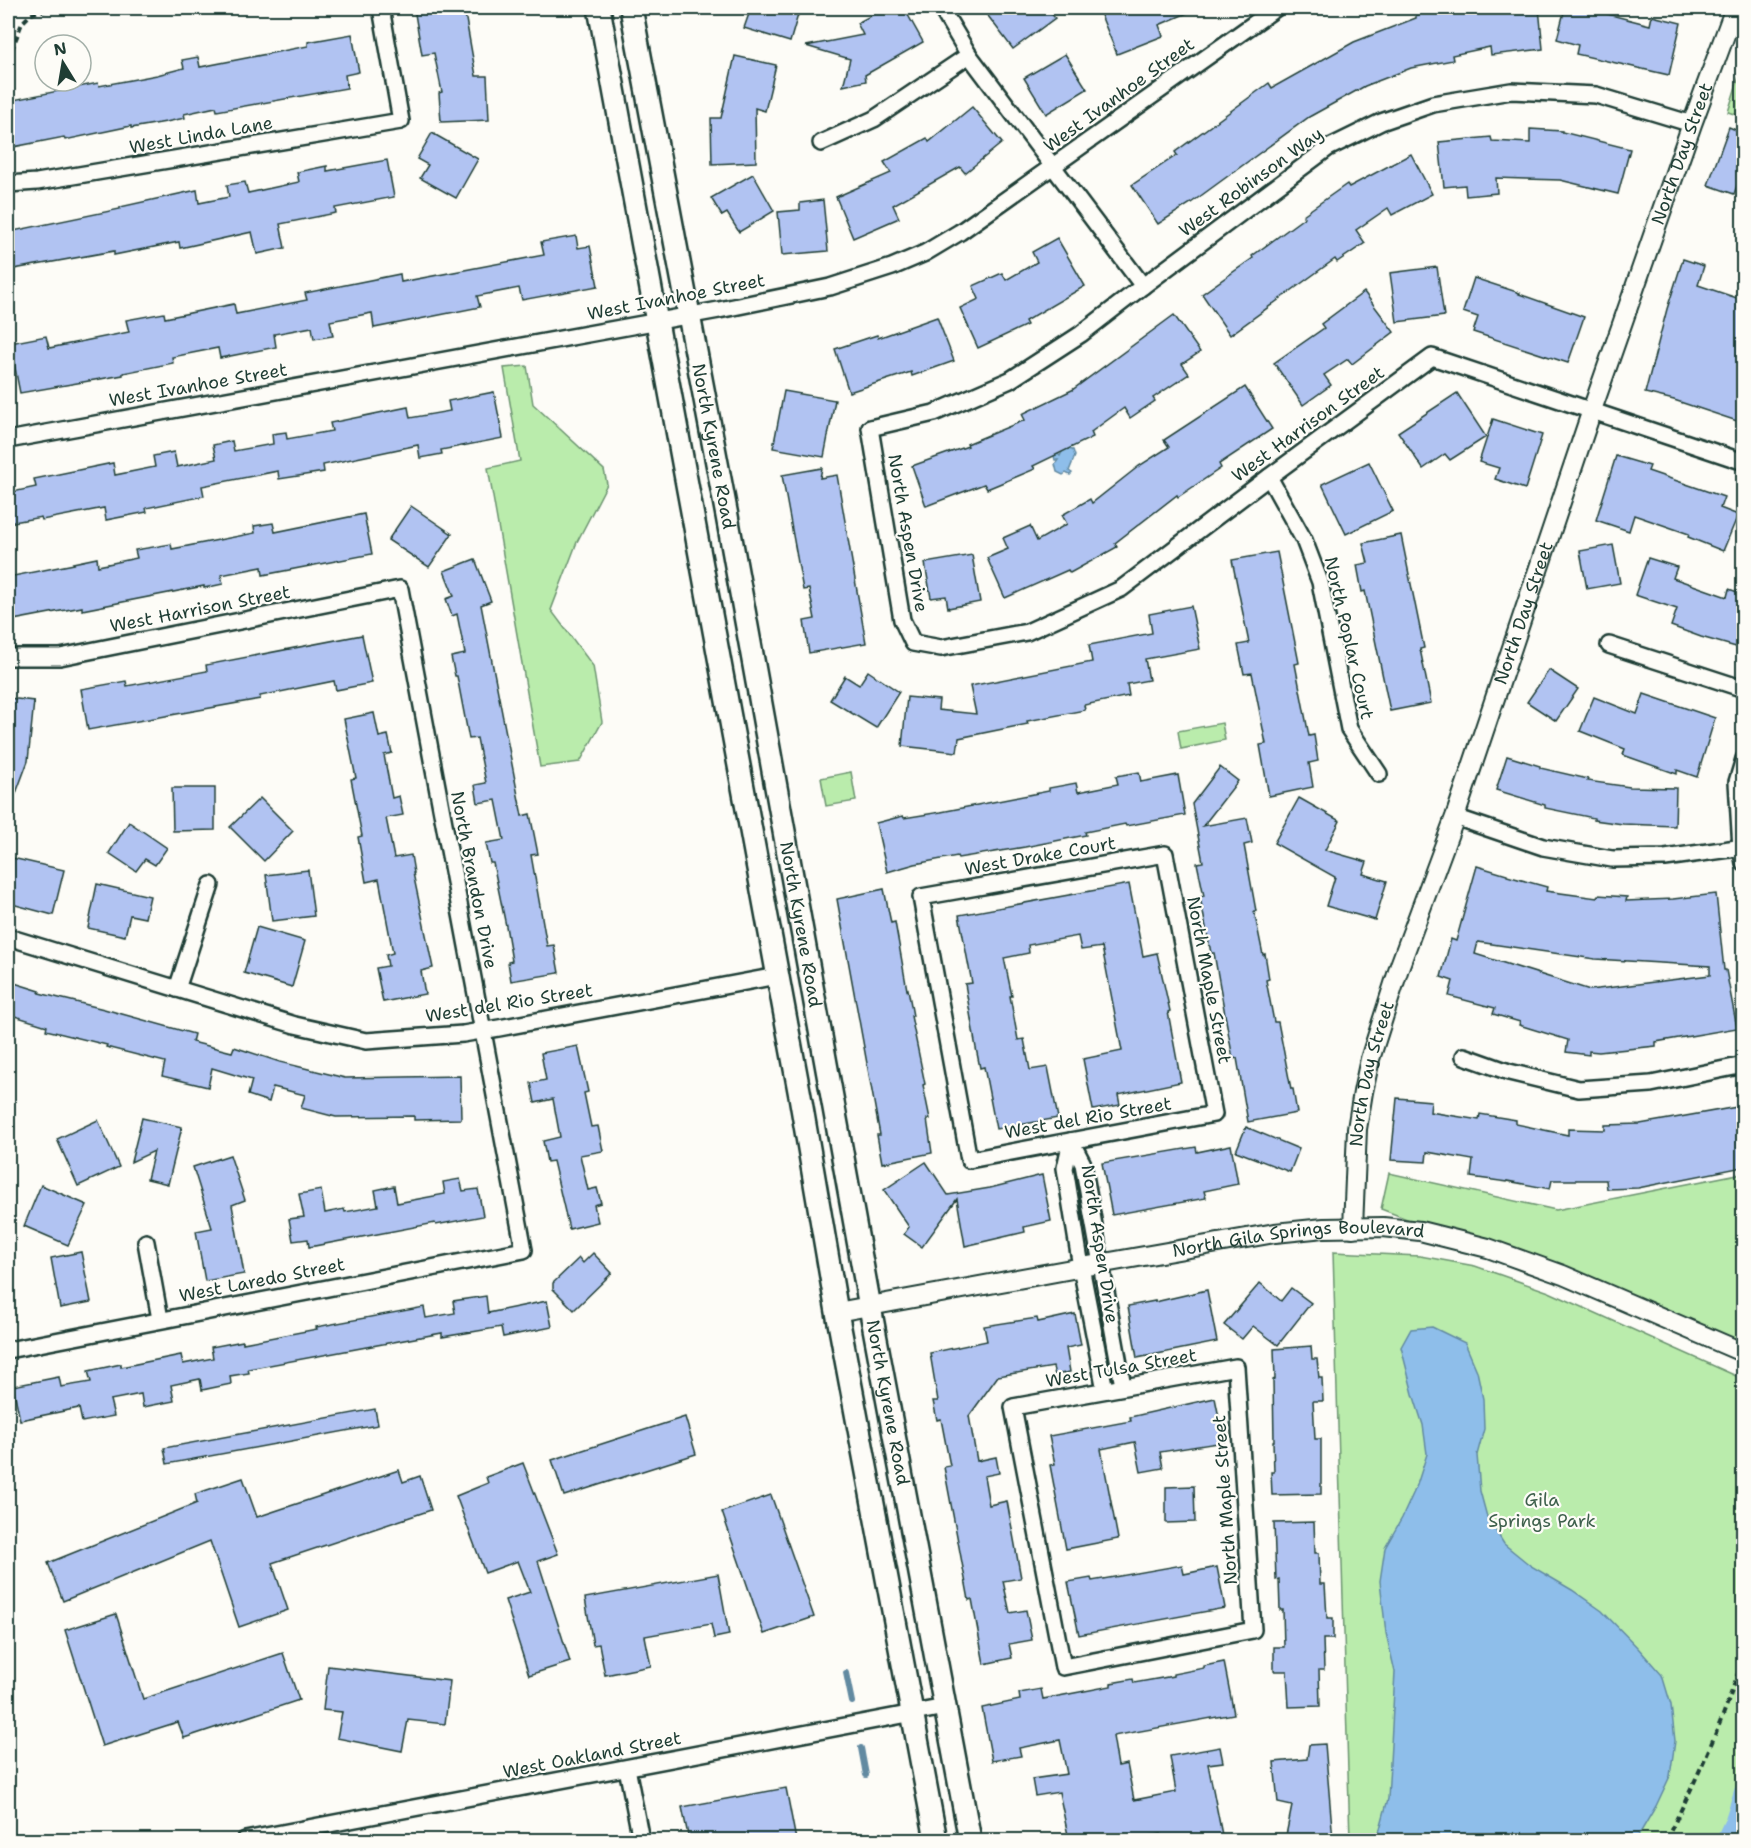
<svg xmlns="http://www.w3.org/2000/svg" width="1751" height="1848" font-family="'Shantell Sans',sans-serif">
<rect width="100%" height="100%" fill="#fdfcf7"/>
<filter id="ink" filterUnits="userSpaceOnUse"><feTurbulence type="fractalNoise" baseFrequency=".0167" numOctaves="2"/><feDisplacementMap in="SourceGraphic" scale="12" xChannelSelector="R" yChannelSelector="G"/><feConvolveMatrix kernelMatrix="1 2 1 2 8 2 1 2 1" color-interpolation-filters="sRGB"/></filter>
<g filter="url(#ink)">
<g fill="#baecac" stroke="#6c9470" stroke-width="1.5">
<polygon points="1743,64 1744,117 1743,117 1728,112"/>
<polygon points="527,366 533,404 604,470 607,484 577,542 551,610 593,666 602,722 580,762 540,767 488,468 520,461 504,368"/>
<polygon points="1222,723 1225,740 1181,749 1178,731"/>
<polygon points="851,772 856,801 826,806 821,778"/>
<polygon points="1389,1173 1556,1210 1743,1173 1743,1349 1381,1209"/>
<polygon points="1333,1252 1420,1256 1475,1266 1549,1292 1743,1379 1743,1840 1350,1840"/>
</g>
<g fill="#8ebeea" stroke="#628aa1" stroke-width="1.5">
<polygon points="1067,449 1073,450 1075,456 1069,471 1072,473 1070,475 1066,473 1063,475 1057,472 1055,464 1058,460 1055,460 1054,456 1058,454 1060,456 1063,450"/>
<polygon points="1432,1327 1465,1343 1477,1371 1483,1399 1484,1429 1477,1455 1480,1491 1487,1517 1504,1544 1531,1566 1572,1590 1602,1611 1638,1648 1662,1675 1671,1705 1675,1741 1670,1776 1656,1806 1636,1840 1377,1840 1388,1799 1395,1672 1386,1633 1380,1581 1385,1548 1402,1518 1417,1485 1427,1454 1423,1425 1413,1394 1401,1347 1411,1329"/>
</g>
<g fill="none" stroke-linecap="round" stroke-linejoin="round">
<g stroke="#628aa1" stroke-width="6">
<polyline points="846,1673 852,1702"/>
<polyline points="861,1748 866,1775"/>
</g>
<polyline stroke="#8ebeea" stroke-width="20" points="1726,1840 1734,1823 1744,1792"/>
</g>
<g fill="#b1c3f2" stroke="#1f3d34" stroke-width="1.5" fill-rule="evenodd">
<polygon points="414,8 464,8 476,76 487,76 489,120 441,122 439,93 442,92 434,53 422,55"/>
<polygon points="751,8 800,8 790,42 744,28"/>
<polygon points="885,8 904,8 923,42 865,75 866,81 843,86 850,59 806,46 863,35 857,23"/>
<polygon points="982,8 1047,8 1055,18 1013,49"/>
<polygon points="1098,8 1199,8 1159,25 1163,36 1117,54"/>
<polygon points="1457,8 1469,8 1470,11 1502,8 1539,8 1543,49 1491,55 1490,47 1452,55 1453,60 1411,68 1365,86 1309,117 1191,203 1158,224 1132,185 1177,155 1175,152 1269,83 1272,88 1354,42 1416,18 1416,15"/>
<polygon points="1565,8 1593,8 1607,12 1607,14 1650,25 1652,16 1681,23 1669,75 1576,54 1578,45 1557,39"/>
<polygon points="352,34 359,72 345,75 347,88 217,111 216,107 184,114 185,118 166,122 131,128 131,126 65,140 64,137 13,147 8,117 8,101 98,83 99,86 157,75 184,68 182,60 198,57 200,67 308,46 308,42"/>
<polygon points="1065,54 1087,89 1046,114 1024,78"/>
<polygon points="735,56 776,65 765,111 755,108 756,162 712,164 711,118 721,118"/>
<polygon points="972,107 1002,143 965,173 960,167 893,205 899,218 853,238 836,197 891,173 884,162 927,138 929,142"/>
<polygon points="1729,127 1743,133 1743,169 1734,194 1708,185"/>
<polygon points="1530,129 1562,131 1562,132 1630,149 1618,194 1560,180 1496,178 1497,193 1466,196 1465,185 1444,187 1439,142 1491,137 1492,141 1530,143"/>
<polygon points="432,133 478,159 456,198 420,178 428,165 417,159"/>
<polygon points="1411,154 1432,194 1392,215 1388,208 1356,230 1365,243 1337,262 1335,259 1230,335 1202,294 1253,258 1252,256 1305,217 1303,215 1347,184 1349,187"/>
<polygon points="387,160 394,197 335,208 336,213 280,224 285,248 257,254 252,232 180,248 179,242 114,255 114,251 8,270 8,232 120,209 120,207 197,190 199,203 229,197 227,185 245,182 248,193 299,182 297,172 327,166 327,171"/>
<polygon points="753,174 774,211 739,232 727,213 722,216 711,198"/>
<polygon points="823,200 828,251 782,255 778,212 800,210 800,203"/>
<polygon points="576,236 578,248 590,246 598,286 522,300 519,288 477,296 480,307 374,328 372,313 330,321 333,336 314,339 312,327 274,334 276,347 220,358 218,348 172,357 173,363 123,373 123,375 20,393 10,343 46,336 49,348 129,332 126,320 164,313 165,318 234,304 236,314 307,300 305,293 400,274 401,282 544,255 541,242"/>
<polygon points="1057,238 1085,286 1025,321 1027,325 978,348 960,308 979,299 973,286 1002,273 1006,280 1037,262 1032,252"/>
<polygon points="1683,259 1704,266 1698,285 1743,300 1743,423 1674,400 1645,393 1667,309"/>
<polygon points="1437,267 1444,316 1397,322 1390,273"/>
<polygon points="1474,278 1520,293 1519,294 1584,317 1568,363 1473,332 1478,317 1463,312"/>
<polygon points="1364,292 1394,332 1352,364 1348,359 1324,375 1331,385 1303,405 1274,363 1324,328 1321,324"/>
<polygon points="1174,315 1200,352 1182,364 1189,374 1153,398 1155,401 1130,418 1124,408 1091,432 1093,437 1033,466 1035,469 987,489 984,484 926,506 912,466 968,446 967,444 1025,420 1022,414 1072,390"/>
<polygon points="937,317 954,361 912,376 911,372 849,392 835,349 877,335 878,338"/>
<polygon points="1245,387 1272,429 1219,464 1221,468 1178,497 1177,495 1115,543 1117,547 1070,573 1068,570 1005,598 987,558 1008,549 1003,538 1030,526 1037,541 1067,524 1062,515 1090,499 1092,503 1139,466 1169,447 1164,440"/>
<polygon points="784,391 835,400 824,457 773,448"/>
<polygon points="494,392 503,438 441,450 442,454 420,458 418,445 323,465 324,472 279,479 278,471 202,486 204,496 146,508 147,512 106,520 104,508 42,520 41,517 8,523 8,493 36,487 34,479 113,463 115,475 155,467 153,456 174,452 177,467 216,459 213,445 232,441 234,451 273,444 272,434 286,432 287,439 332,431 330,423 408,407 410,418 450,411 448,401"/>
<polygon points="1457,393 1486,437 1450,460 1445,454 1423,469 1398,432"/>
<polygon points="1493,419 1542,435 1525,489 1495,479 1499,468 1479,462"/>
<polygon points="1616,456 1650,466 1648,471 1724,497 1720,508 1738,515 1723,551 1688,537 1689,534 1634,515 1629,531 1596,520"/>
<polygon points="1369,462 1393,511 1346,534 1322,484"/>
<polygon points="822,468 820,478 837,475 866,643 809,653 804,621 815,619 809,589 803,590 782,475"/>
<polygon points="411,506 452,534 429,567 388,540"/>
<polygon points="364,514 372,554 263,575 262,567 221,575 223,584 204,588 204,586 82,610 82,607 8,621 8,577 74,564 73,563 97,558 98,566 137,558 135,550 171,544 172,549 255,533 254,526 273,523 275,532"/>
<polygon points="1401,535 1424,648 1420,649 1431,703 1390,711 1365,591 1362,592 1357,565 1368,563 1363,543"/>
<polygon points="1613,545 1620,583 1587,589 1580,551"/>
<polygon points="1277,552 1299,663 1295,664 1309,736 1314,735 1318,761 1309,763 1313,787 1269,796 1260,745 1266,744 1252,673 1244,674 1238,645 1249,643 1232,560"/>
<polygon points="972,555 980,602 948,608 946,596 931,598 925,563"/>
<polygon points="1648,558 1677,567 1673,578 1727,597 1729,589 1743,594 1743,649 1701,637 1671,626 1677,609 1635,595"/>
<polygon points="475,559 491,601 481,605 522,816 530,814 538,854 531,855 547,946 554,945 559,973 511,981 508,962 512,961 506,926 493,863 490,863 486,843 504,840 496,800 478,803 475,785 486,783 477,738 469,739 457,676 455,676 451,657 465,654 457,614 452,616 446,599 454,596 444,571"/>
<polygon points="1191,606 1200,649 1145,659 1149,680 1127,684 1129,696 1084,705 1085,710 1027,721 1028,724 959,738 957,752 902,746 907,697 939,700 938,710 976,714 970,686 1092,662 1089,645 1152,633 1149,614"/>
<polygon points="362,635 372,683 336,690 334,681 260,696 260,699 88,730 81,689 126,681 127,686 207,671 206,665"/>
<polygon points="1549,670 1578,689 1556,721 1527,702"/>
<polygon points="868,671 899,692 876,728 830,700 845,676 859,685"/>
<polygon points="1644,694 1715,718 1697,777 1677,770 1677,774 1623,755 1625,749 1580,731 1594,697 1637,714"/>
<polygon points="8,698 34,701 28,761 9,812"/>
<polygon points="374,713 379,737 388,735 392,753 384,755 392,798 399,796 403,815 386,818 394,858 411,855 414,873 413,873 433,968 421,971 425,994 383,1002 376,968 388,966 386,955 393,953 379,879 366,882 358,837 362,836 351,779 356,778 344,719"/>
<polygon points="1507,756 1540,766 1540,768 1588,779 1587,781 1630,787 1676,788 1675,826 1623,824 1594,820 1594,818 1545,808 1545,805 1496,790"/>
<polygon points="1220,767 1238,781 1203,826 1247,818 1252,843 1244,845 1256,911 1254,911 1263,955 1265,954 1269,979 1266,980 1274,1022 1278,1022 1291,1089 1293,1089 1297,1113 1248,1122 1237,1058 1233,1059 1214,953 1211,953 1200,897 1204,896 1197,863 1203,862 1192,804"/>
<polygon points="1139,772 1141,782 1178,775 1185,815 1126,826 1125,824 1085,832 1086,835 1025,847 958,858 957,856 915,864 887,872 876,823 903,816 904,818 941,812 1049,791 1049,788 1076,783 1078,792 1118,784 1116,776"/>
<polygon points="172,788 215,788 215,830 173,831"/>
<polygon points="260,798 293,831 264,861 230,827"/>
<polygon points="1299,798 1340,821 1325,850 1367,862 1363,874 1387,881 1375,920 1326,906 1335,877 1274,843"/>
<polygon points="129,822 167,848 155,865 145,859 136,871 109,853"/>
<polygon points="8,857 64,870 53,915 8,903"/>
<path d="M1477,866L1507,875V876L1547,887L1546,891L1597,898L1598,895L1627,897L1626,901L1673,899L1716,894L1724,970H1726L1737,1028L1656,1042V1046L1599,1052L1589,1051V1055L1566,1052L1568,1040L1519,1025L1520,1022L1493,1014L1495,1008L1449,996L1453,981L1441,977L1451,939L1456,941ZM1478,942L1595,959L1710,966V975L1590,990L1475,954Z"/>
<polygon points="308,870 314,916 272,921 266,875"/>
<polygon points="97,884 150,896 145,918 130,915 125,936 88,928"/>
<polygon points="1129,884 1143,956 1157,953 1170,1011 1168,1012 1181,1082 1118,1095 1120,1105 1093,1110 1083,1059 1122,1051 1102,947 1081,950 1078,936 1028,945 1029,953 1004,958 1012,996 1010,996 1018,1040 1024,1039 1030,1070 1048,1067 1058,1118 996,1129 984,1067 980,1068 976,1048 965,984 972,983 959,915"/>
<polygon points="884,889 891,923 895,922 907,990 908,989 913,1016 911,1016 925,1084 923,1085 930,1119 927,1119 932,1153 882,1163 877,1135 880,1135 837,899"/>
<polygon points="257,927 305,941 292,987 244,973"/>
<polygon points="8,981 40,991 39,993 104,1009 194,1034 192,1042 232,1052 234,1047 280,1062 345,1078 460,1076 461,1119 414,1120 414,1116 336,1117 301,1108 305,1095 273,1087 269,1102 248,1095 252,1080 212,1068 208,1087 162,1076 165,1062 106,1047 107,1045 46,1030 47,1026 8,1014"/>
<polygon points="578,1046 588,1092 584,1093 591,1127 598,1126 603,1151 580,1155 588,1190 597,1188 601,1203 594,1205 598,1222 569,1229 553,1161 547,1162 543,1141 560,1137 553,1099 535,1103 531,1083 546,1080 541,1053"/>
<polygon points="1397,1098 1431,1101 1430,1112 1479,1120 1480,1114 1516,1120 1516,1124 1568,1135 1568,1129 1605,1130 1605,1125 1640,1124 1743,1106 1743,1167 1638,1188 1607,1189 1606,1180 1552,1180 1550,1189 1507,1181 1507,1182 1471,1177 1473,1160 1427,1152 1426,1162 1391,1160"/>
<polygon points="142,1118 182,1127 168,1184 147,1179 154,1151 131,1162"/>
<polygon points="98,1120 119,1167 78,1186 57,1139"/>
<polygon points="1246,1127 1299,1149 1290,1172 1236,1151"/>
<polygon points="1231,1145 1238,1184 1204,1191 1206,1198 1112,1215 1102,1163 1196,1147 1197,1152"/>
<polygon points="230,1155 245,1200 232,1205 244,1274 205,1281 196,1231 212,1228 193,1167"/>
<polygon points="926,1162 948,1195 990,1188 1042,1175 1051,1221 1024,1227 1025,1232 965,1246 957,1199 922,1247 904,1234 909,1227 884,1190"/>
<polygon points="460,1179 463,1191 478,1189 483,1216 436,1225 435,1223 309,1247 308,1239 293,1241 289,1219 304,1217 299,1194 321,1190 325,1213 344,1209 345,1212 378,1206 375,1190 394,1186 397,1203 445,1194 443,1182"/>
<polygon points="41,1185 87,1205 68,1245 24,1226"/>
<polygon points="81,1252 91,1302 60,1308 51,1258"/>
<polygon points="593,1253 612,1273 574,1310 553,1289 553,1283 579,1258 583,1263"/>
<polygon points="1260,1283 1281,1301 1291,1288 1311,1303 1278,1345 1253,1326 1242,1339 1224,1325"/>
<polygon points="1207,1290 1217,1342 1137,1358 1128,1306 1155,1301 1155,1302"/>
<polygon points="486,1296 488,1313 547,1301 552,1327 503,1337 501,1327 442,1337 442,1333 248,1369 249,1373 230,1376 231,1384 202,1390 200,1379 171,1385 174,1401 143,1407 141,1394 110,1400 114,1416 82,1422 79,1408 20,1420 13,1386 59,1377 61,1387 91,1382 88,1371 121,1364 121,1367 181,1355 183,1364 213,1358 211,1347 243,1341 243,1343 317,1329 316,1327 424,1307 426,1318 455,1313 453,1301"/>
<polygon points="1075,1314 1081,1345 1066,1348 1070,1372 1055,1375 1053,1367 998,1376 969,1416 977,1461 996,1457 999,1473 984,1476 989,1505 1007,1501 1021,1578 1003,1581 1010,1613 1026,1610 1032,1640 1009,1644 1012,1658 984,1664 972,1599 969,1600 944,1467 950,1466 941,1419 937,1420 933,1401 938,1401 930,1353 987,1341 984,1326 1037,1318 1038,1322"/>
<polygon points="1311,1346 1312,1359 1317,1359 1319,1378 1322,1378 1323,1401 1313,1401 1315,1439 1321,1439 1321,1494 1272,1495 1271,1472 1274,1472 1273,1441 1274,1441 1273,1380 1275,1379 1274,1349"/>
<polygon points="1215,1398 1224,1442 1160,1452 1163,1468 1141,1472 1135,1442 1101,1449 1118,1539 1066,1549 1050,1465 1055,1464 1049,1436 1131,1421 1130,1417"/>
<polygon points="375,1409 378,1425 167,1464 164,1448"/>
<polygon points="685,1417 696,1454 564,1496 552,1460"/>
<polygon points="523,1463 558,1554 538,1561 570,1662 529,1675 505,1600 530,1592 518,1561 485,1573 456,1496 488,1483 486,1477"/>
<polygon points="399,1470 403,1482 420,1476 431,1510 272,1563 288,1610 239,1627 210,1541 63,1601 48,1563 197,1503 195,1494 243,1478 257,1517"/>
<polygon points="1194,1486 1195,1522 1166,1523 1166,1487"/>
<polygon points="771,1495 814,1617 764,1634 722,1512"/>
<polygon points="1314,1522 1315,1553 1319,1553 1320,1584 1325,1584 1327,1618 1333,1618 1333,1639 1323,1639 1324,1670 1319,1670 1320,1706 1289,1707 1287,1671 1274,1671 1274,1647 1284,1647 1283,1610 1280,1610 1279,1579 1276,1580 1274,1523"/>
<polygon points="1182,1565 1184,1574 1217,1567 1225,1608 1079,1635 1068,1582 1091,1578 1092,1581"/>
<polygon points="718,1574 729,1635 714,1638 711,1624 645,1636 651,1666 605,1675 599,1644 593,1645 585,1598"/>
<polygon points="116,1614 143,1699 283,1653 299,1700 184,1738 178,1722 102,1746 65,1630"/>
<polygon points="1224,1662 1234,1714 1113,1736 1118,1766 1127,1764 1134,1800 1176,1792 1170,1756 1220,1747 1223,1762 1208,1764 1223,1840 1161,1840 1161,1834 1117,1840 1069,1840 1059,1792 1035,1796 1032,1779 1067,1774 1060,1740 1019,1748 1021,1756 992,1761 982,1708 1020,1700 1019,1693 1041,1689 1043,1699 1111,1686 1111,1683 1133,1679 1134,1683 1173,1676 1173,1674 1204,1668 1204,1666"/>
<polygon points="328,1666 450,1681 445,1724 408,1720 402,1751 337,1738 342,1712 323,1710"/>
<polygon points="1325,1744 1333,1840 1285,1840 1292,1806 1278,1803 1274,1762 1307,1759 1309,1745"/>
<polygon points="786,1788 796,1840 689,1840 682,1807"/>
</g>
<g fill="none" stroke-linecap="round" stroke-linejoin="round">
<defs>
<g id="minor">
<polyline points="941,8 969,55 1143,286"/>
<polyline points="1692,124 1596,95 1511,91 1433,104 1381,122 1328,148 1143,286 1081,334 1010,380 934,413 870,428 902,620 913,643 941,648 1027,632 1121,589 1269,477 1432,357 1744,462"/>
<polyline points="821,143 874,119 969,55"/>
<polyline points="8,184 37,182 401,121 381,8"/>
<polyline points="8,440 719,310 830,287 892,267 925,253 960,232 1276,8"/>
<polyline points="1269,477 1304,540 1320,582 1349,729 1379,774"/>
<polyline points="1609,645 1744,689"/>
<polyline points="8,657 60,657 400,589 524,1250 8,1350"/>
<polyline points="1744,759 1737,782 1741,848 1744,863"/>
<polyline points="1455,817 1543,847 1612,859 1665,858 1744,847"/>
<polygon points="1165,854 1214,1114 969,1160 921,897"/>
<polyline points="8,937 295,1025 366,1041 463,1034 499,1028 777,976"/>
<polyline points="177,989 211,885"/>
<polyline points="1464,1056 1509,1072 1579,1089 1651,1084 1744,1065"/>
<polyline points="1071,1141 1065,1168 1081,1267 1105,1390"/>
<polyline points="1071,1141 1083,1164 1123,1386"/>
<polyline points="146,1242 160,1319"/>
<polygon points="1236,1367 1253,1630 1063,1667 1013,1407"/>
<polyline points="627,1768 641,1840"/>
<polyline points="245,1840 945,1707"/>
</g>
<g id="tertiary">
<path id="s1" d="M1353,1228L1357,1129L1363,1092L1370,1059L1400,965L1455,817L1592,410L1692,124L1735,8"/>
<path id="s2" d="M837,1312L1110,1262L1275,1233L1324,1228L1383,1227L1420,1231L1488,1248L1563,1275L1744,1353"/>
</g>
<g id="secondary">
<polyline points="599,8 800,1096 837,1312 936,1840"/>
<path id="s3" d="M631,8L727,516L870,1307L970,1840"/>
</g>
</defs>
<use href="#minor" stroke="#1f3d34" stroke-width="20"/>
<use href="#tertiary" stroke="#1f3d34" stroke-width="22"/>
<use href="#secondary" stroke="#1f3d34" stroke-width="26"/>
<g stroke="#1f3d34" stroke-width="4" stroke-dasharray="6 4.5" stroke-linecap="butt">
<polyline points="8,60 22,23 31,14 54,8"/>
<path d="M1666,1840C1696,1781 1725,1718 1744,1654"/>
</g>
<use href="#minor" stroke="#fdfcf7" stroke-width="15"/>
<use href="#tertiary" stroke="#fdfcf7" stroke-width="18"/>
<use href="#secondary" stroke="#fdfcf7" stroke-width="21"/>
</g>
</g>
<g text-anchor="middle" dominant-baseline="central" stroke-width="4.5" stroke-linejoin="round" paint-order="stroke">
<g font-size="18" fill="#1f3d34" stroke="#fdfcf7">
<text transform="translate(1119 95) rotate(-36)">West Ivanhoe Street</text>
<text transform="translate(201 135) rotate(-10)">West Linda Lane</text>
<text stroke="none"><textPath href="#s1" startOffset="1128">North Day Street</textPath></text>
<text transform="translate(1251 182) rotate(-36)">West Robinson Way</text>
<text transform="translate(676 297) rotate(-11)">West Ivanhoe Street</text>
<text transform="translate(198 385) rotate(-10)">West Ivanhoe Street</text>
<text transform="translate(1308 424) rotate(-36)">West Harrison Street</text>
<text stroke="none"><textPath href="#s3" startOffset="446">North Kyrene Road</textPath></text>
<text transform="translate(908 533) rotate(80)">North Aspen Drive</text>
<text transform="translate(200 609) rotate(-11)">West Harrison Street</text>
<text stroke="none"><textPath href="#s1" startOffset="642">North Day Street</textPath></text>
<text transform="translate(1349 638) rotate(77)">North Poplar Court</text>
<text transform="translate(1040 856) rotate(-10)">West Drake Court</text>
<text transform="translate(474 880) rotate(79)">North Brandon Drive</text>
<text stroke="none"><textPath href="#s3" startOffset="932">North Kyrene Road</textPath></text>
<text transform="translate(1209 980) rotate(79)">North Maple Street</text>
<text transform="translate(509 1003) rotate(-9)">West del Rio Street</text>
<text stroke="none"><textPath href="#s1" startOffset="156">North Day Street</textPath></text>
<text transform="translate(1088 1118) rotate(-10)">West del Rio Street</text>
<text stroke="none"><textPath href="#s2" startOffset="468">North Gila Springs Boulevard</textPath></text>
<text transform="translate(1100 1244) rotate(81)">North Aspen Drive</text>
<text transform="translate(262 1280) rotate(-11)">West Laredo Street</text>
<text transform="translate(1121 1368) rotate(-10)">West Tulsa Street</text>
<text stroke="none"><textPath href="#s3" startOffset="1418">North Kyrene Road</textPath></text>
<text transform="translate(1225 1500) rotate(-94)">North Maple Street</text>
<text transform="translate(592 1755) rotate(-11)">West Oakland Street</text>
</g>
<g font-size="18" fill="#3e604c" stroke="#fdfcf7">
<text x="1542" y="1500">Gila<tspan x="1542" dy="21">Springs Park</tspan></text>
</g>
</g>
<rect width="1751" height="1848" fill="none" stroke="#fdfcf7" stroke-width="30"/>
<rect x="15" y="15" width="1721" height="1818" fill="none" stroke="#1f3d34" stroke-width="2" filter="url(#ink)"/>
<g transform="translate(63 63) rotate(349)"><circle r="28" fill="#fdfcf7" stroke="#a4b0a9" stroke-width="1.5"/>
<path d="M0-4.5L10 22L0 15L-10 22Z" fill="#1f3d34"/>
<text y="-9" font-size="16" font-weight="bold" text-anchor="middle" fill="#1f3d34">N</text>
</g>
</svg>
